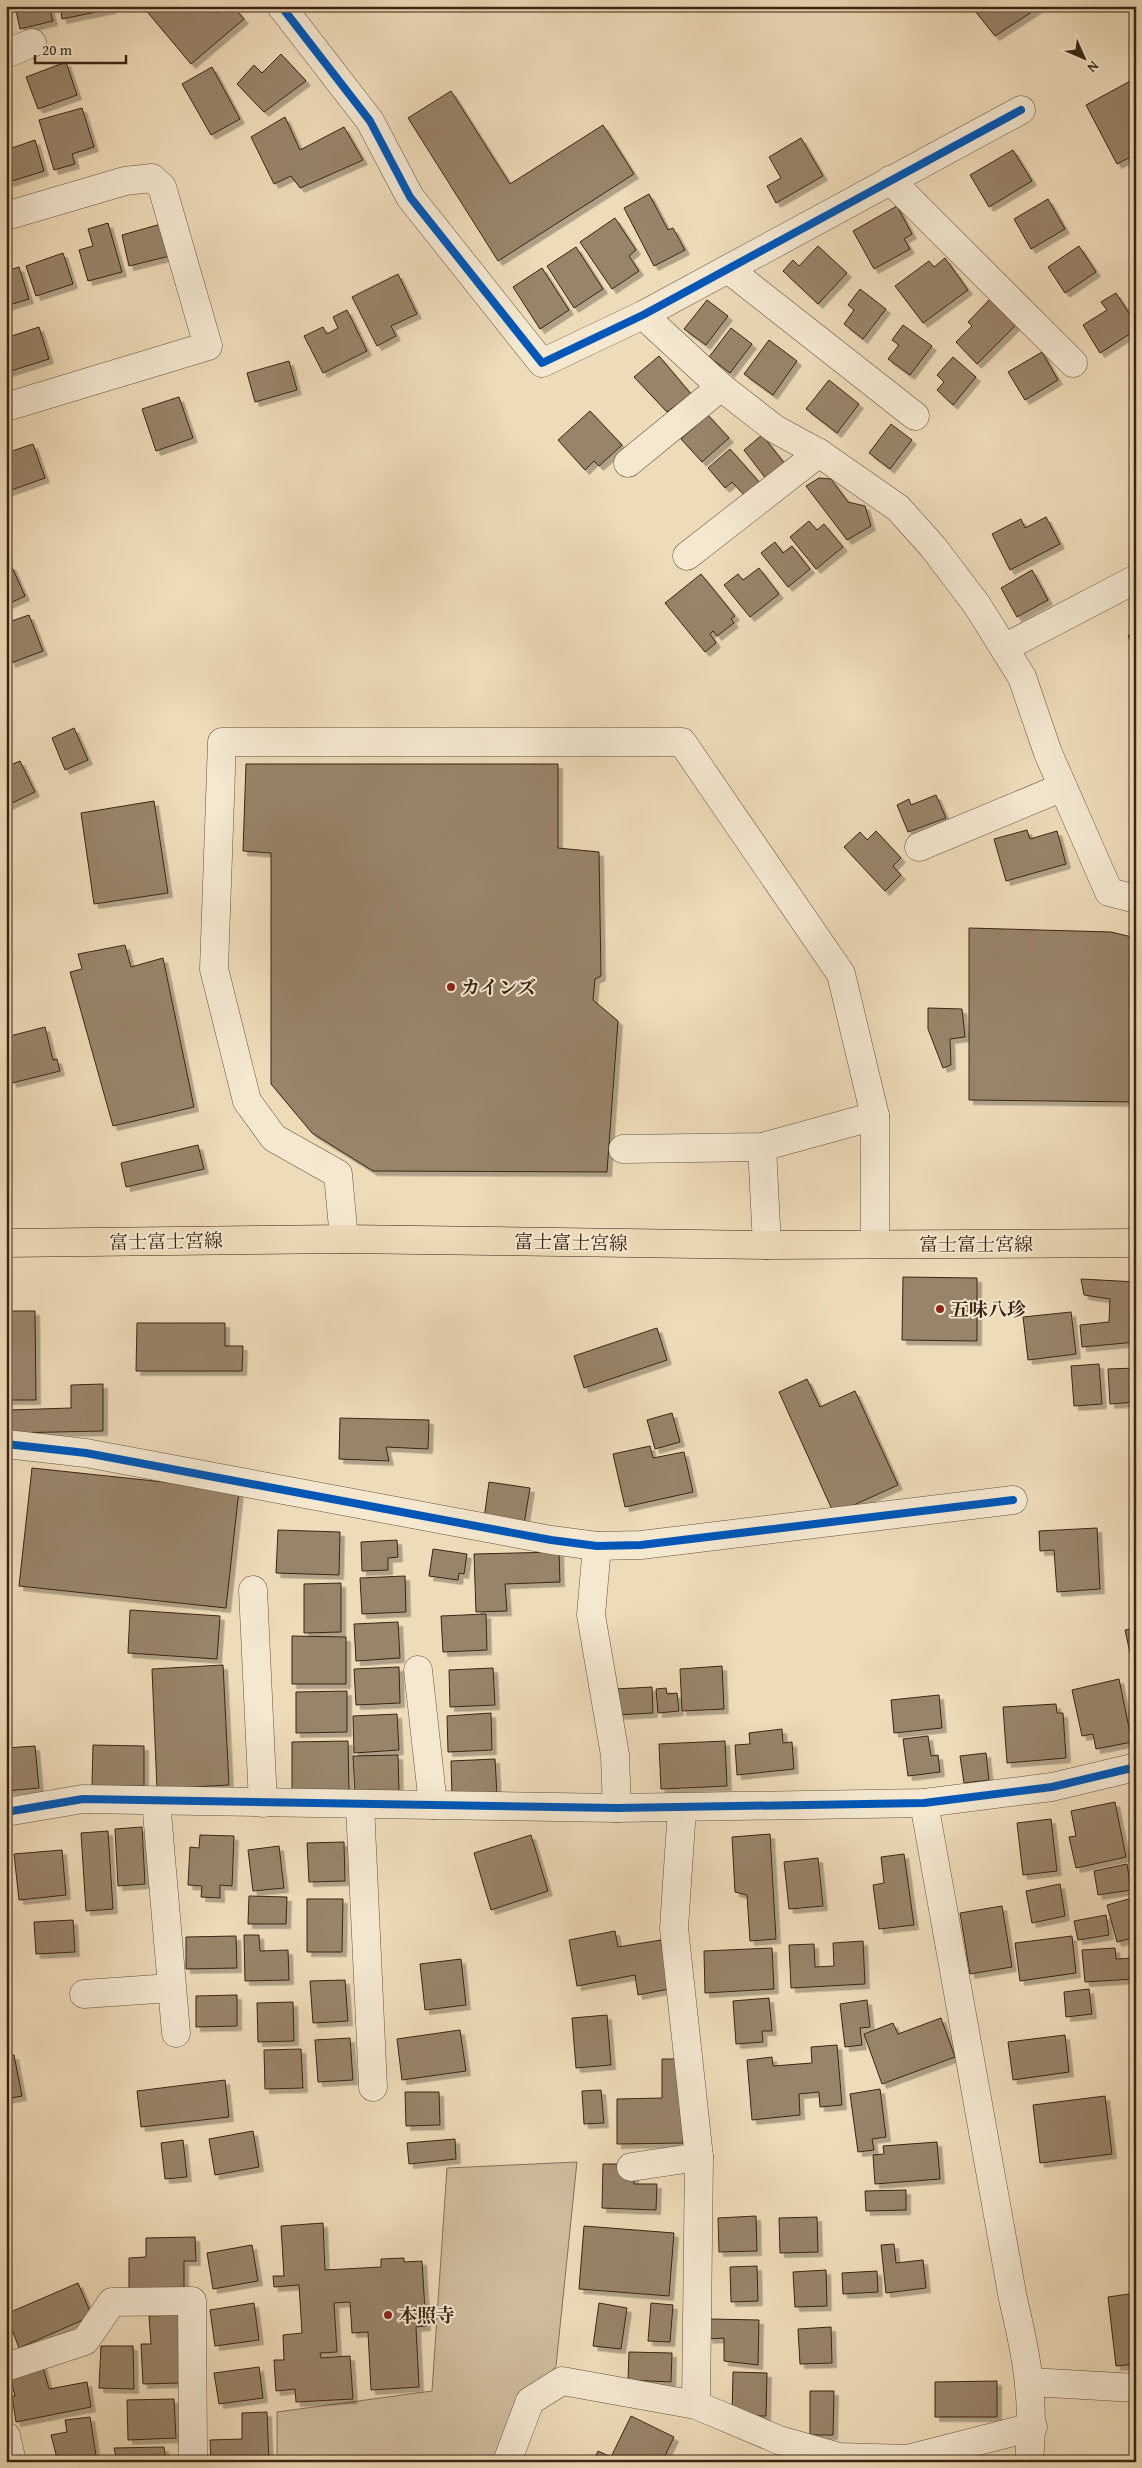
<svg xmlns="http://www.w3.org/2000/svg" width="1142" height="2468" font-family="'Gentium Book Plus','Noto Serif JP',serif">
<defs>
<filter id="shadow"><feDropShadow dx="4.5" dy="4.5" stdDeviation="0" flood-color="#0004"/></filter>
</defs>
<rect width="100%" height="100%" fill="#eedbb8"/>
<filter id="stains"><feTurbulence type="fractalNoise" baseFrequency=".004" numOctaves="4"/><feColorMatrix values="0 0 0 0 .2 0 0 0 0 .09 0 0 0 0 .02 0 0 0 .5 -.17"/></filter>
<radialGradient id="worn" r=".72"><stop offset=".6" stop-color="#630" stop-opacity="0"/><stop offset="1" stop-color="#630" stop-opacity=".3"/></radialGradient>
<polygon fill="#cfbc9c" stroke="#847058" points="577,2162 556,2366 523,2407 501,2462 277,2462 277,2412 432,2391 447,2168"/>
<g fill="#988469" stroke="#3a2514" filter="url(#shadow)">
<polygon points="15,6 49,6 53,21 20,29"/>
<polygon points="60,6 111,6 111,9 62,19"/>
<polygon points="145,6 212,6 217,13 226,6 233,6 244,19 191,64 144,8"/>
<polygon points="971,6 1041,6 995,36"/>
<polygon points="281,54 306,81 264,112 237,84 254,65 262,73"/>
<polygon points="66,62 77,95 38,109 26,77"/>
<polygon points="212,67 240,119 211,135 182,84"/>
<polygon points="1136,78 1136,154 1117,164 1086,105"/>
<polygon points="451,91 510,184 603,125 634,174 498,261 408,118"/>
<polygon points="82,108 94,147 72,154 75,164 54,170 39,120"/>
<polygon points="285,117 300,150 344,127 363,160 300,188 291,176 274,184 251,137"/>
<polygon points="801,138 823,176 776,203 767,186 781,178 769,157"/>
<polygon points="35,140 44,171 9,182 6,175 6,150"/>
<polygon points="1013,150 1032,181 989,207 970,175"/>
<polygon points="649,194 668,230 673,228 685,250 654,266 624,208"/>
<polygon points="1048,199 1065,229 1031,249 1014,219"/>
<polygon points="897,206 912,234 904,239 910,249 874,269 853,231"/>
<polygon points="615,218 636,250 629,256 639,271 612,289 580,242"/>
<polygon points="108,223 122,272 88,281 79,250 93,246 88,229"/>
<polygon points="161,224 170,256 129,266 122,235"/>
<polygon points="818,246 847,273 818,304 783,271 793,260 799,266"/>
<polygon points="1079,246 1096,272 1065,293 1048,267"/>
<polygon points="576,247 603,289 574,308 547,266"/>
<polygon points="63,253 73,284 36,296 26,266"/>
<polygon points="945,258 968,290 923,323 895,286 929,261 934,267"/>
<polygon points="19,267 29,299 6,306 6,271"/>
<polygon points="542,268 569,310 540,329 513,287"/>
<polygon points="398,274 417,314 391,326 396,336 377,346 352,297"/>
<polygon points="860,289 886,309 863,339 844,324 854,310 848,305"/>
<polygon points="1116,293 1136,324 1136,330 1100,353 1083,325 1107,310 1101,302"/>
<polygon points="991,298 1017,324 977,364 956,342 972,326 968,322"/>
<polygon points="707,300 728,316 706,345 684,329"/>
<polygon points="347,310 367,351 323,373 304,336 323,327 327,334 338,328 333,317"/>
<polygon points="903,325 932,346 910,375 888,359 899,345 892,340"/>
<polygon points="39,327 49,359 8,372 6,338"/>
<polygon points="731,328 752,344 730,373 709,357"/>
<polygon points="769,340 797,361 773,395 744,374"/>
<polygon points="1042,352 1058,380 1025,400 1008,372"/>
<polygon points="659,356 691,394 667,412 634,377"/>
<polygon points="953,357 976,377 953,405 937,390 944,382 937,375"/>
<polygon points="289,361 297,390 255,402 247,373"/>
<polygon points="829,380 859,404 837,433 806,409"/>
<polygon points="179,397 193,438 156,451 142,409"/>
<polygon points="590,411 622,445 599,466 594,461 585,470 558,440"/>
<polygon points="708,415 729,438 702,462 681,439"/>
<polygon points="891,424 912,440 890,469 869,453"/>
<polygon points="762,435 785,464 766,479 744,450"/>
<polygon points="33,444 45,478 6,492 6,453"/>
<polygon points="730,449 760,483 745,496 732,482 725,488 708,468"/>
<polygon points="819,478 831,479 848,502 865,506 871,526 847,540 806,486"/>
<polygon points="1046,517 1060,544 1010,570 992,534 1021,519 1025,528"/>
<polygon points="809,521 817,530 824,524 843,547 816,569 790,537"/>
<polygon points="775,542 783,553 792,546 810,569 788,587 761,553"/>
<polygon points="11,565 25,596 6,605 6,567"/>
<polygon points="759,568 779,594 750,617 724,585 738,574 743,580"/>
<polygon points="1032,570 1048,600 1017,617 1001,588"/>
<polygon points="701,574 735,616 731,619 734,623 717,636 713,631 710,634 716,643 705,652 665,603"/>
<polygon points="29,615 43,651 11,663 6,650 6,623"/>
<polygon points="1136,632 1136,650 1128,636"/>
<polygon points="74,728 88,760 65,770 52,738"/>
<polygon points="20,761 35,792 6,806 6,767"/>
<polygon points="246,764 558,764 558,848 599,852 601,976 595,979 593,1000 618,1021 607,1172 373,1171 312,1133 271,1084 271,853 243,851"/>
<polygon points="936,795 946,818 908,832 897,805 909,799 911,805"/>
<polygon points="154,801 168,893 94,904 81,813"/>
<polygon points="1027,830 1030,839 1057,831 1066,864 1006,881 994,839"/>
<polygon points="876,831 901,858 893,866 901,875 885,891 844,847 860,832 867,840"/>
<polygon points="969,928 1111,932 1136,938 1136,1102 969,1100"/>
<polygon points="125,945 131,967 163,958 194,1107 113,1126 70,972 82,969 78,954"/>
<polygon points="928,1008 962,1009 965,1037 950,1039 951,1065 943,1068 928,1029"/>
<polygon points="45,1027 53,1060 57,1059 60,1071 12,1083 11,1078 6,1079 6,1037"/>
<polygon points="198,1145 204,1169 126,1187 121,1163"/>
<polygon points="903,1277 977,1278 977,1341 902,1340"/>
<polygon points="1081,1279 1136,1282 1136,1342 1082,1347 1080,1325 1109,1322 1110,1299 1084,1295"/>
<polygon points="6,1311 35,1311 36,1400 6,1400"/>
<polygon points="1071,1312 1076,1354 1028,1360 1023,1317"/>
<polygon points="137,1323 225,1323 225,1346 243,1346 242,1371 136,1371"/>
<polygon points="657,1328 667,1360 584,1388 574,1356"/>
<polygon points="1099,1364 1102,1404 1074,1406 1071,1366"/>
<polygon points="1136,1368 1136,1402 1110,1404 1108,1369"/>
<polygon points="807,1379 820,1407 855,1391 898,1485 834,1514 779,1392"/>
<polygon points="103,1384 103,1431 8,1433 8,1410 71,1408 71,1385"/>
<polygon points="672,1413 680,1442 655,1449 647,1420"/>
<polygon points="340,1418 429,1420 428,1449 386,1447 389,1461 339,1459"/>
<polygon points="650,1446 653,1458 684,1452 693,1492 625,1507 613,1454"/>
<polygon points="32,1468 239,1490 226,1608 19,1586"/>
<polygon points="489,1482 530,1488 524,1524 484,1519"/>
<polygon points="1097,1528 1100,1589 1057,1592 1054,1550 1040,1551 1039,1531"/>
<polygon points="278,1530 340,1532 339,1575 276,1573"/>
<polygon points="397,1540 398,1557 388,1558 388,1570 362,1571 361,1542"/>
<polygon points="433,1549 467,1554 464,1574 459,1573 458,1580 429,1576"/>
<polygon points="559,1552 560,1582 505,1584 507,1611 476,1612 474,1554"/>
<polygon points="405,1576 406,1612 362,1614 360,1578"/>
<polygon points="341,1583 341,1632 304,1633 304,1584"/>
<polygon points="130,1610 220,1616 217,1659 128,1653"/>
<polygon points="486,1614 487,1650 443,1652 441,1616"/>
<polygon points="398,1622 400,1658 356,1661 354,1624"/>
<polygon points="1136,1628 1136,1680 1125,1630"/>
<polygon points="292,1636 346,1637 346,1684 292,1684"/>
<polygon points="223,1665 229,1785 157,1789 152,1669"/>
<polygon points="722,1666 724,1709 682,1711 680,1669"/>
<polygon points="399,1667 400,1703 356,1705 354,1669"/>
<polygon points="493,1668 495,1705 450,1707 449,1670"/>
<polygon points="1119,1679 1132,1742 1096,1749 1093,1734 1082,1736 1072,1690"/>
<polygon points="652,1687 653,1713 616,1715 615,1689"/>
<polygon points="666,1688 667,1694 677,1693 679,1711 658,1713 656,1689"/>
<polygon points="347,1691 347,1732 296,1733 296,1692"/>
<polygon points="939,1695 942,1728 894,1733 891,1700"/>
<polygon points="1056,1704 1057,1713 1063,1713 1066,1758 1007,1763 1003,1707"/>
<polygon points="491,1713 492,1750 448,1752 447,1716"/>
<polygon points="397,1714 399,1750 354,1753 353,1716"/>
<polygon points="782,1729 783,1743 792,1742 794,1769 737,1775 735,1745 750,1744 749,1733"/>
<polygon points="928,1736 931,1756 938,1755 940,1772 908,1776 903,1739"/>
<polygon points="348,1741 349,1793 292,1793 292,1742"/>
<polygon points="725,1741 727,1786 661,1789 659,1744"/>
<polygon points="93,1745 144,1746 144,1786 92,1786"/>
<polygon points="35,1746 39,1788 6,1791 6,1748"/>
<polygon points="986,1753 989,1780 964,1783 960,1756"/>
<polygon points="398,1755 399,1791 355,1793 353,1756"/>
<polygon points="495,1759 497,1795 452,1797 451,1761"/>
<polygon points="1115,1802 1126,1857 1076,1868 1069,1837 1076,1836 1071,1811"/>
<polygon points="1051,1819 1057,1871 1023,1875 1017,1823"/>
<polygon points="142,1827 145,1884 118,1886 115,1829"/>
<polygon points="108,1831 113,1909 86,1911 81,1833"/>
<polygon points="770,1834 776,1939 750,1941 747,1895 735,1892 732,1837"/>
<polygon points="200,1835 234,1836 232,1886 220,1885 220,1898 201,1897 202,1886 188,1885 190,1847 199,1848"/>
<polygon points="531,1835 548,1891 491,1910 474,1853"/>
<polygon points="344,1842 345,1881 309,1882 307,1843"/>
<polygon points="279,1846 284,1888 253,1891 248,1850"/>
<polygon points="62,1850 66,1895 19,1900 14,1854"/>
<polygon points="904,1854 914,1925 879,1929 873,1885 884,1883 881,1857"/>
<polygon points="818,1858 823,1906 789,1909 784,1862"/>
<polygon points="1127,1864 1131,1890 1098,1895 1094,1871"/>
<polygon points="1060,1884 1065,1916 1032,1923 1026,1891"/>
<polygon points="249,1896 287,1897 286,1924 248,1924"/>
<polygon points="1136,1897 1136,1937 1117,1942 1107,1905"/>
<polygon points="307,1899 343,1899 342,1952 307,1952"/>
<polygon points="1002,1906 1012,1967 970,1974 960,1913"/>
<polygon points="1106,1915 1109,1935 1078,1940 1074,1921"/>
<polygon points="73,1920 75,1952 36,1954 34,1922"/>
<polygon points="615,1931 618,1947 661,1940 669,1989 638,1995 635,1975 577,1986 569,1940"/>
<polygon points="244,1935 259,1935 260,1951 288,1950 289,1980 245,1981"/>
<polygon points="236,1936 237,1968 186,1969 186,1937"/>
<polygon points="1072,1936 1076,1973 1020,1981 1015,1943"/>
<polygon points="863,1941 865,1984 791,1988 789,1945 814,1944 815,1967 834,1966 833,1943"/>
<polygon points="772,1948 774,1989 705,1993 704,1951"/>
<polygon points="1115,1948 1116,1959 1133,1958 1134,1979 1085,1982 1082,1950"/>
<polygon points="461,1959 466,2005 425,2010 420,1964"/>
<polygon points="345,1980 348,2021 313,2023 310,1981"/>
<polygon points="1089,1989 1092,2014 1066,2017 1064,1992"/>
<polygon points="237,1995 237,2026 196,2027 196,1996"/>
<polygon points="769,1998 772,2031 762,2031 763,2042 736,2044 733,2001"/>
<polygon points="867,2000 870,2027 860,2028 862,2045 845,2047 840,2004"/>
<polygon points="293,2002 294,2041 258,2042 257,2003"/>
<polygon points="607,2015 611,2065 576,2068 572,2018"/>
<polygon points="941,2018 955,2057 882,2084 864,2034 893,2023 898,2034"/>
<polygon points="460,2030 466,2071 402,2080 397,2039"/>
<polygon points="1065,2035 1069,2072 1013,2080 1008,2042"/>
<polygon points="350,2038 353,2080 318,2082 315,2040"/>
<polygon points="837,2045 842,2105 820,2107 819,2092 799,2094 800,2115 752,2120 747,2060 772,2057 773,2066 812,2063 811,2047"/>
<polygon points="301,2049 303,2088 265,2089 264,2050"/>
<polygon points="14,2055 22,2096 6,2099 6,2056"/>
<polygon points="662,2059 683,2059 683,2143 617,2144 617,2099 662,2098"/>
<polygon points="225,2080 229,2117 141,2127 137,2091"/>
<polygon points="880,2089 886,2137 872,2139 874,2150 858,2152 850,2094"/>
<polygon points="601,2090 604,2123 584,2124 582,2091"/>
<polygon points="405,2092 439,2092 440,2125 406,2126"/>
<polygon points="1105,2096 1112,2154 1040,2163 1033,2105"/>
<polygon points="253,2131 259,2167 215,2175 209,2139"/>
<polygon points="455,2139 456,2159 409,2164 407,2143"/>
<polygon points="183,2140 187,2177 165,2179 161,2143"/>
<polygon points="937,2142 940,2179 875,2184 873,2155 884,2154 883,2146"/>
<polygon points="603,2164 623,2164 634,2174 634,2184 657,2184 656,2210 602,2208"/>
<polygon points="906,2190 906,2210 866,2211 865,2191"/>
<polygon points="756,2216 757,2251 719,2252 718,2218"/>
<polygon points="817,2217 818,2252 780,2253 779,2218"/>
<polygon points="323,2223 325,2270 381,2267 381,2259 404,2258 404,2262 422,2261 426,2326 416,2327 419,2387 371,2390 368,2332 352,2333 350,2302 334,2303 337,2352 320,2353 321,2358 350,2356 353,2399 296,2402 295,2389 276,2391 274,2360 284,2360 283,2335 302,2333 299,2285 274,2287 273,2276 284,2276 281,2226"/>
<polygon points="584,2226 674,2233 669,2296 579,2289"/>
<polygon points="195,2237 196,2261 184,2261 184,2292 129,2293 129,2258 146,2257 146,2238"/>
<polygon points="894,2244 896,2263 923,2260 926,2288 886,2293 881,2245"/>
<polygon points="252,2245 258,2281 213,2289 207,2253"/>
<polygon points="757,2266 758,2301 731,2302 730,2267"/>
<polygon points="826,2270 827,2306 795,2307 793,2272"/>
<polygon points="877,2271 878,2292 843,2294 842,2273"/>
<polygon points="78,2283 92,2316 19,2348 6,2314"/>
<polygon points="1136,2293 1136,2364 1116,2366 1108,2297"/>
<polygon points="254,2303 259,2340 215,2346 210,2310"/>
<polygon points="599,2303 627,2308 621,2349 593,2346"/>
<polygon points="651,2303 673,2305 670,2342 648,2341"/>
<polygon points="180,2315 180,2378 178,2383 143,2384 141,2344 151,2344 149,2316"/>
<polygon points="711,2319 759,2320 758,2365 724,2361 724,2338 708,2339"/>
<polygon points="831,2327 832,2363 800,2364 798,2329"/>
<polygon points="101,2346 133,2346 134,2389 99,2388"/>
<polygon points="629,2352 672,2353 671,2382 628,2380"/>
<polygon points="42,2364 49,2389 87,2382 91,2407 16,2422 12,2396 15,2396 9,2372"/>
<polygon points="259,2367 263,2398 219,2404 214,2373"/>
<polygon points="733,2372 767,2373 766,2416 732,2416"/>
<polygon points="997,2381 997,2417 935,2417 935,2382"/>
<polygon points="810,2391 834,2391 833,2435 810,2435"/>
<polygon points="174,2399 176,2438 128,2440 127,2400"/>
<polygon points="267,2412 269,2462 211,2462 210,2440 242,2439 242,2413"/>
<polygon points="631,2416 674,2437 662,2462 593,2462 598,2451 611,2457"/>
<polygon points="90,2417 97,2462 58,2462 51,2435 67,2432 65,2420"/>
<polygon points="164,2447 166,2462 117,2462 114,2448"/>
</g>
<g fill="none" stroke-linecap="round" stroke-linejoin="round">
<defs>
<g id="minor">
<polyline points="281,6 370,121 410,197 542,363 643,315 1021,110"/>
<polyline points="6,54 32,43"/>
<polyline points="890,180 1073,363"/>
<polyline points="6,216 125,181 152,178 162,187 208,346 6,407"/>
<polyline points="728,269 915,416"/>
<polyline points="643,315 721,387 775,429 819,453 898,508 933,547 977,605 1022,677 1048,753 1109,892 1136,899"/>
<polyline points="628,463 721,387"/>
<polyline points="687,556 819,453"/>
<polyline points="1004,648 1136,579"/>
<polyline points="919,847 1063,787"/>
<polyline points="762,1147 767,1245"/>
<polyline points="623,1149 762,1147 875,1116"/>
<polyline points="344,1239 338,1174 274,1138 247,1101 214,969 222,742 682,742 841,974 875,1116 875,1244"/>
<polyline points="6,1444 86,1453 551,1540 597,1546 641,1545 1013,1500"/>
<polyline points="597,1546 591,1615 615,1755 617,1808"/>
<polyline points="253,1590 263,1803"/>
<polyline points="418,1670 433,1805"/>
<polyline points="156,1801 176,2033"/>
<path d="M924,1803L1013,2299C1027,2357 1035,2401 1029,2462"/>
<polyline points="360,1805 373,2087"/>
<polyline points="682,1808 674,1928 699,2157"/>
<polyline points="6,1812 83,1799 617,1808 924,1803 1052,1787 1136,1767"/>
<polyline points="84,1994 171,1988"/>
<polyline points="631,2167 699,2157 696,2405"/>
<polyline points="6,2367 85,2341 112,2302 192,2301 193,2462"/>
<polyline points="1030,2382 1136,2388"/>
<polyline points="6,2436 12,2462"/>
<polyline points="507,2462 530,2401 562,2381 696,2405 779,2440 839,2457 907,2459 1033,2427"/>
</g>
<polyline id="major" points="6,1243 344,1239 767,1245 1136,1243"/>
</defs>
<use href="#minor" stroke="#67523d" stroke-width="29"/>
<use href="#major" stroke="#3a2514" stroke-width="29"/>
<use href="#minor" stroke="#f4e8d1" stroke-width="28"/>
<use href="#major" stroke="#eedbb8" stroke-width="28"/>
<defs>
<g id="cycleway">
<polyline points="281,6 370,121 410,197 542,363 643,315 1021,110"/>
<polyline points="6,1444 86,1453 551,1540 597,1546 641,1545 1013,1500"/>
<polyline points="6,1812 83,1799 617,1808 924,1803 1052,1787 1136,1767"/>
</g>
</defs>
<use href="#cycleway" stroke="#f4e8d1" stroke-width="11"/>
<use href="#cycleway" stroke="#0057b8" stroke-width="8"/>
</g>
<g fill="#8f2418" stroke="#f4e8d1" stroke-width="2">
<circle cx="451" cy="987" r="5"/>
<circle cx="940" cy="1309" r="5"/>
<circle cx="388" cy="2315" r="5"/>
</g>
<g text-anchor="middle" dominant-baseline="central" stroke-width="4" stroke-linejoin="round" paint-order="stroke">
<g font-size="19" font-weight="bold" fill="#3a2514" stroke="#f4e8d1" text-anchor="start">
<text x="461" y="987">カインズ</text>
<text x="950" y="1309">五味八珍</text>
<text x="398" y="2315">本照寺</text>
</g>
<g font-size="19" fill="#3a2514" stroke="#f4e8d1">
<text transform="translate(166 1241) rotate(-1)">富士富士宮線</text>
<text transform="translate(571 1242) rotate(1)">富士富士宮線</text>
<text x="976" y="1244">富士富士宮線</text>
</g>
</g>
<rect width="1142" height="2468" fill="none" stroke="#eedbb8" stroke-width="25"/>
<rect x="8" y="8" width="1127" height="2453" fill="none" stroke="#3a2514" stroke-width="2.5"/>
<rect x="12" y="12" width="1117" height="2443" fill="none" stroke="#3a2514"/>
<g transform="translate(1084 58) rotate(135)" stroke="#f4e8d1" stroke-width="4" paint-order="stroke">
<path d="M0-4L9 19L0 12L-9 19Z" fill="#3a2514"/>
<text y="-8" font-size="14" font-weight="bold" text-anchor="middle" fill="#3a2514">N</text>
</g>
<path d="M35 55v8h91v-8" fill="none" stroke="#3a2514" stroke-width="2.5"/>
<text x="42" y="55" font-size="15" fill="#3a2514" stroke="#f4e8d1" stroke-width="4" paint-order="stroke">20 m</text>
<rect width="100%" height="100%" filter="url(#stains)"/>
<rect width="100%" height="100%" fill="url(#worn)"/>
</svg>
